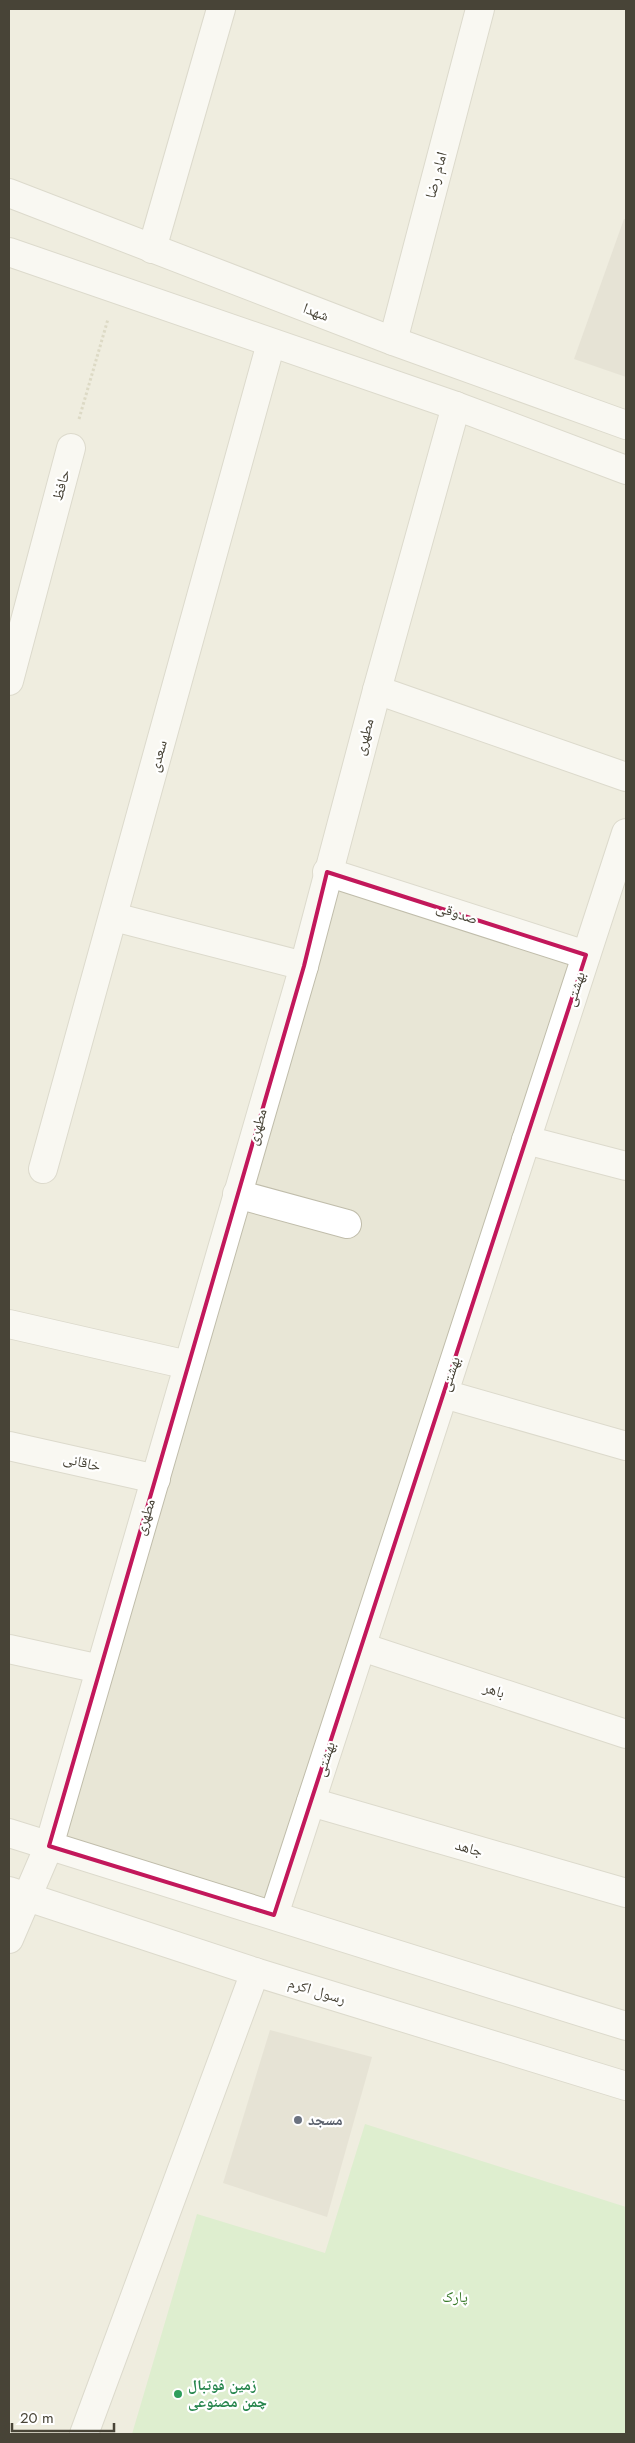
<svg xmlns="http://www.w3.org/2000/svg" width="635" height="2443" font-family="Jost,'Noto Naskh Arabic',sans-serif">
<rect width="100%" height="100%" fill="#f4f3e8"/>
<rect fill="#e8e6d6" x="9" y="9" width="617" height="2425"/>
<polygon fill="#c4e8b1" points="365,2124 626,2207 626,2434 270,2434 271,2431 270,2434 132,2434 197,2214 325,2253"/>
<g fill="#d6d1be">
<polygon points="624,219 626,219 626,377 574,359"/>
<polygon points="270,2030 372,2057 327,2217 223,2183"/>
</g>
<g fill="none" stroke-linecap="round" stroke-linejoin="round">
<defs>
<g id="minor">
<polyline points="9,193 393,341 626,425"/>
<polyline points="152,249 221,9"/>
<polyline points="9,252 456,406 626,470"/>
<polyline points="393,341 480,9"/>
<polyline points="9,681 71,448"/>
<polyline points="377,690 626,777"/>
<polyline points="327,872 586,955"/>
<polyline points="114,917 304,966"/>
<polyline points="526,1140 626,1166"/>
<polyline points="43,1169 271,343"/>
<polyline points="237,1194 347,1224"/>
<polyline points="9,1324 188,1365"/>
<polyline points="444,1394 626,1446"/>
<polyline points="9,1446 156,1479"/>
<polyline points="362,1647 626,1734"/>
<polyline points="9,1649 100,1669"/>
<polyline points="311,1802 626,1893"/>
<polyline points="9,1833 626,2026"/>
<polyline points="9,1891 255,1972 626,2086"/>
<polyline points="274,1915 626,833"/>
<polyline points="9,1939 49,1846 304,966 377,690 456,406"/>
<polyline points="84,2434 255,1972"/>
</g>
</defs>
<use href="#minor" stroke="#c0bdab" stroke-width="30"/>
<polyline stroke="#c1bc9c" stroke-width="3" stroke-dasharray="2.5 2.5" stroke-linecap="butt" points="79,419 108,319"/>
<use href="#minor" stroke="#fff" stroke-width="28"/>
</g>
<path d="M0 0H635V2443H0ZM327,872L586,955L274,1915L49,1846L304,966Z" fill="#f4f3e8" fill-opacity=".55" fill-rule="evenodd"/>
<path fill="none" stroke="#c2185b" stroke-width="4" stroke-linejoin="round" d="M327,872L586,955L274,1915L49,1846L304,966Z"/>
<circle fill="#6b7280" stroke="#fff" stroke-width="2" cx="298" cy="2120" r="5"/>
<circle fill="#2e9e5b" stroke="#fff" stroke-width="2" cx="178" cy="2394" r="5"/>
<g text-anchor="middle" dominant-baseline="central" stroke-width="4.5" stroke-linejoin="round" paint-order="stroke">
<g font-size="15" fill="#484437" stroke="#fff">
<text transform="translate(436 175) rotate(-75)">امام رضا</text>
<text transform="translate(316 312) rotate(21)">شهدا</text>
<text transform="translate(61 485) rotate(-75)">حافظ</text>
<text transform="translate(364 737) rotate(-75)">مطهری</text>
<text transform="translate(158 756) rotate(-75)">سعدی</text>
<text transform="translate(457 913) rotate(18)">صدوقی</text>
<text transform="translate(575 989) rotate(-72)">بهشتی</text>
<text transform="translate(257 1127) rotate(-74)">مطهری</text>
<text transform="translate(450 1374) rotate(-72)">بهشتی</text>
<text transform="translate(82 1462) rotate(13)">خاقانی</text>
<text transform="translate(145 1517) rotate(-73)">مطهری</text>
<text transform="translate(494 1690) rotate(18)">باهر</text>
<text transform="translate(325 1759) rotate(-72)">بهشتی</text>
<text transform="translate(469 1848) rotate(16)">جاهد</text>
<text transform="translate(317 1991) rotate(17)">رسول اکرم</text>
</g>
<g font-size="15" font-weight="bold" fill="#5b616d" stroke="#fff" text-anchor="start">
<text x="308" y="2120">مسجد</text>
</g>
<g font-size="15" fill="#387a2a" stroke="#fff">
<text x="455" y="2297">پارک</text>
</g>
<g font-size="15" font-weight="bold" fill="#27864d" stroke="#fff" text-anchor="start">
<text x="188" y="2385">زمین فوتبال<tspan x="188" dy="17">چمن مصنوعی</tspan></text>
</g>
</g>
<rect width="635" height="2443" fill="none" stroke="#484437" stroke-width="20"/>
<path d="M12 2423v8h102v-8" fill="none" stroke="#484437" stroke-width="2.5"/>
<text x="20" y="2423" font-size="15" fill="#484437" stroke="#ffffff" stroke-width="4" paint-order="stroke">20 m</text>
</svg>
